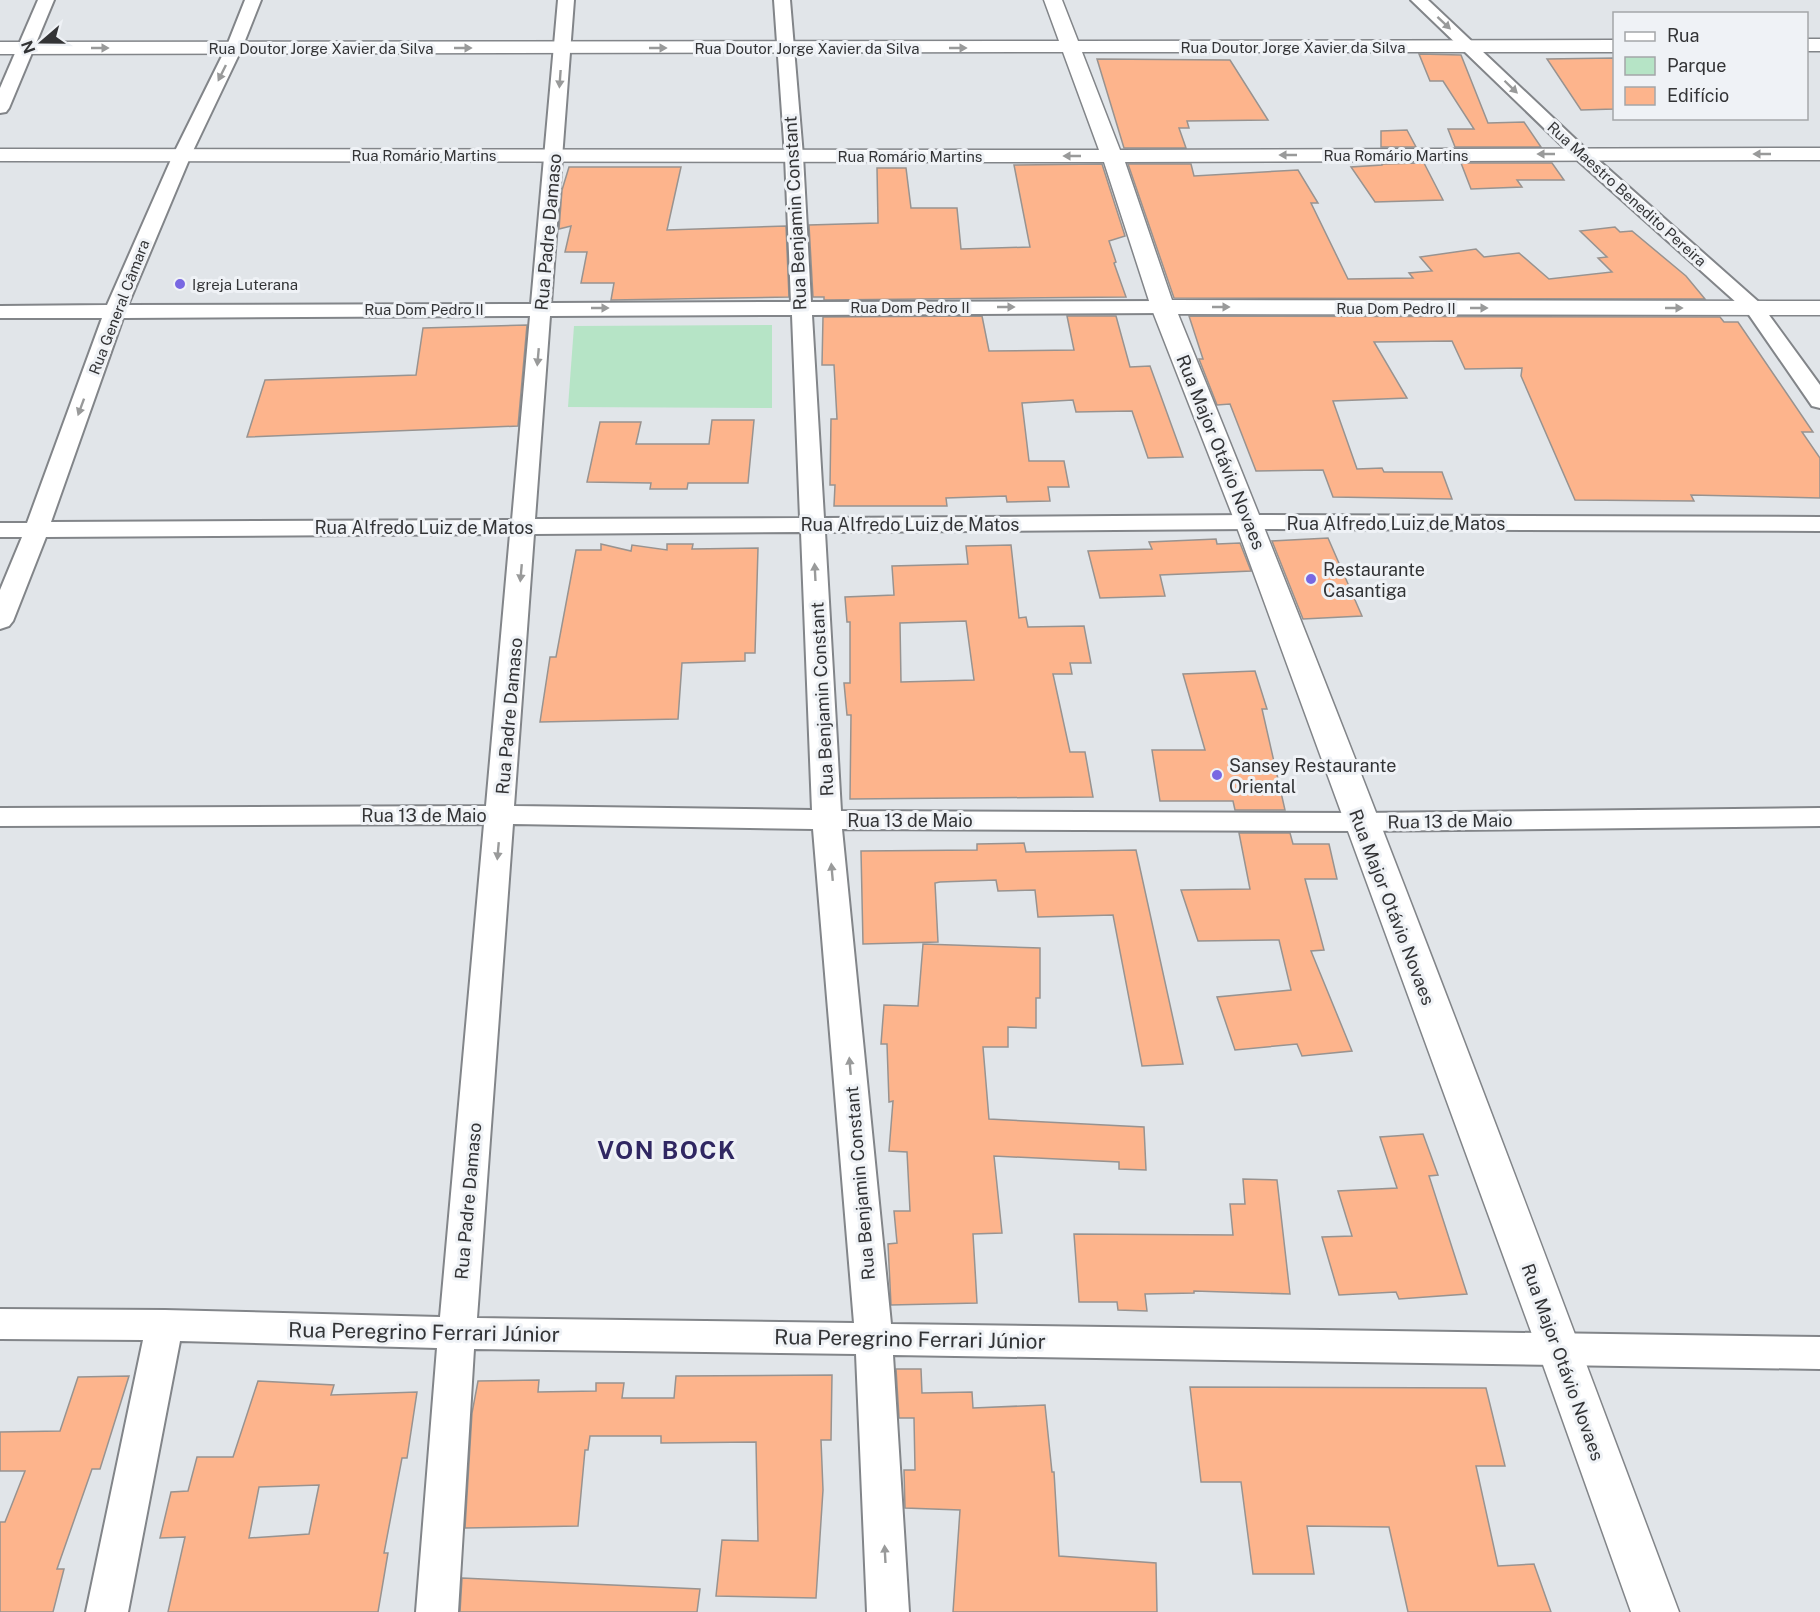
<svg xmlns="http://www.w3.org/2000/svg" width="1820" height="1612" font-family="'Public Sans',sans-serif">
<rect width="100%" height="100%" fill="#e1e5e9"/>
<polygon fill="#b6e4c6" points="772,325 772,408 568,407 574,326"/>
<g fill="#fdb48c" stroke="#989390" stroke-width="1.5" fill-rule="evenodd">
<polygon points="1419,54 1461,55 1488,123 1524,122 1541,147 1455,147 1448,129 1474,129 1443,81 1430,81"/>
<polygon points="1614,58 1614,109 1581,110 1547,59"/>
<polygon points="1097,59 1230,60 1268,120 1187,121 1189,128 1179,128 1186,148 1124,148"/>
<polygon points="1407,130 1416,147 1381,147 1381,131"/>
<polygon points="1424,163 1443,200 1375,202 1351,167 1382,165 1382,164"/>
<polygon points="1461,163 1552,163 1564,180 1517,180 1522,187 1471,189"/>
<polygon points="1102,164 1125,236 1109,241 1116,262 1114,263 1126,297 824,300 824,297 813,297 809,225 878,223 877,168 906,168 911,208 957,208 961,249 1030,247 1014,165"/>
<polygon points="1128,164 1191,164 1194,176 1298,170 1318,203 1311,203 1348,279 1413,278 1409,273 1432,271 1420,257 1476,249 1484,257 1519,253 1549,279 1612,272 1598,258 1607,257 1580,231 1615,227 1620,232 1632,231 1686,276 1705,299 1174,298"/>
<polygon points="569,167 681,167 667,230 786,226 789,297 611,300 614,283 581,283 587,252 565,252 571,226 559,229 562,190"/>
<polygon points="982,316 989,351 1074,350 1067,316 1116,316 1130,367 1150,366 1183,457 1148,458 1132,411 1076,412 1073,400 1022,403 1029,461 1064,461 1069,487 1048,487 1050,501 1007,502 1006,496 946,498 947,506 834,506 835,485 830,485 831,419 837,419 834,365 822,365 823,317"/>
<polygon points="1189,316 1720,317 1724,322 1738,322 1813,432 1802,432 1820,458 1820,498 1691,495 1694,501 1575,500 1521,376 1522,368 1465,369 1452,341 1374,342 1407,398 1333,401 1357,469 1382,468 1384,472 1442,472 1452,499 1333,497 1323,470 1256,471 1230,404 1217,405 1199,359 1203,359"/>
<polygon points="527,325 518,426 247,437 265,380 416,375 423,328"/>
<polygon points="712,420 754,420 748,483 688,483 687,489 650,489 651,483 587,482 600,422 641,422 636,444 709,444"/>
<polygon points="1328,538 1362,616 1303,619 1272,541"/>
<polygon points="1216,539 1217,544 1240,543 1251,571 1160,575 1165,596 1100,598 1088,551 1152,549 1149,542"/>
<polygon points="601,544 631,551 632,545 667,550 667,544 693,544 692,549 758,548 755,653 745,653 745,661 682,663 678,719 540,722 550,657 556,657 576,550 601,550"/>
<path d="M1011,545L1019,618L1026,617L1028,627L1084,626L1091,663H1070L1072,674H1053L1070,752H1085L1093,797L850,799L851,715H847L844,683H850V622H847L845,597L894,595L892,566L968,564L966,546ZM966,621L974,680L901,682L900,623Z"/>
<polygon points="1255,671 1267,709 1262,709 1285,810 1235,810 1233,801 1160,801 1152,750 1205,750 1183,674"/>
<polygon points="1239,833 1290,833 1293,844 1329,844 1337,879 1305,879 1324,950 1311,951 1352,1051 1302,1056 1297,1044 1235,1050 1217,997 1291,990 1279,940 1198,941 1181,890 1250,889"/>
<polygon points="1024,843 1026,852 1136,850 1183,1064 1142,1066 1113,915 1038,917 1035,890 998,891 996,880 940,882 935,883 938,942 863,944 861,851 977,850 977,844"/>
<polygon points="923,944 1040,948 1040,998 1036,998 1036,1028 1008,1027 1008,1047 983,1047 989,1119 1144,1127 1146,1170 1119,1169 1119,1162 994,1156 1002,1233 973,1234 977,1303 891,1305 888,1244 897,1243 894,1211 910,1211 907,1152 889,1151 893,1101 889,1102 887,1044 881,1044 884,1005 918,1006"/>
<polygon points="1423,1134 1438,1175 1429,1176 1467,1294 1399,1299 1396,1292 1339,1295 1322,1237 1352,1236 1338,1191 1397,1188 1380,1137"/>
<polygon points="1243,1179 1277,1180 1290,1294 1194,1291 1194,1293 1145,1294 1147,1311 1118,1310 1117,1302 1079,1302 1074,1234 1233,1235 1230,1204 1245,1204"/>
<polygon points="896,1369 921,1369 922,1393 972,1392 973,1408 1045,1405 1052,1472 1054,1472 1059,1556 1156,1563 1157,1612 953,1612 960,1510 905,1508 904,1470 915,1470 914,1418 899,1418"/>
<polygon points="832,1375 831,1440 821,1440 823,1490 816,1598 716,1596 722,1540 758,1541 756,1442 661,1443 661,1436 590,1436 588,1450 585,1450 578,1526 465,1528 472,1413 478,1381 539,1380 538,1392 596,1391 596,1383 624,1383 622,1398 674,1398 676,1376"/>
<polygon points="129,1376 100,1469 92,1469 57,1569 64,1569 53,1612 0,1612 0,1522 5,1522 25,1471 0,1471 0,1432 60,1431 78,1377"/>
<path d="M258,1381L334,1385L331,1395L417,1392L407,1458H402L384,1553H388L378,1612H168L185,1537L160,1538L171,1492L188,1491L197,1457H233ZM319,1485L309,1534L249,1538L259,1487Z"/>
<polygon points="1190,1387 1486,1388 1505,1466 1476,1466 1498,1566 1534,1564 1551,1612 1408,1612 1389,1527 1307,1526 1314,1574 1253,1574 1241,1482 1201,1482"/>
<polygon points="462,1578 700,1589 697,1612 460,1612"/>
</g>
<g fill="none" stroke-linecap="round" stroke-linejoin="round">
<defs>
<g id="street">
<polygon points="38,0 54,0 9,108 6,112 0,113 0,88"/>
<path d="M245,0H261L242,48L191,155L128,305L531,304L558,0H574L551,303L791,302L785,156L774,0H790L803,156L811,302L1163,301L1170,303L1173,307L1170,311L1163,313L812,315L824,518L1249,515L1820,517V531L1249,529L825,532L841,811L1360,813L1820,808V826L1360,831L842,829L891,1324L1820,1337V1369L893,1355L909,1612H867L856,1354L474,1349L458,1612H416L437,1348L180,1341L128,1612H86L143,1340L0,1339V1309L165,1310L440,1317L484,824L0,826V808L486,806L510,534L46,537L13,621L9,626L0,629V590L22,537H0V523H27L102,318H0V306L107,305L173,155L226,48ZM792,315L800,518L535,519L550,316ZM530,316L512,520L51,522L123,318ZM801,532L812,810L514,806L534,534ZM513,824L813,829L854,1323L477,1318Z"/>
<polygon points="1411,0 1428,0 1587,150 1761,304 1820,385 1820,408 1812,406 1747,312 1575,158"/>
</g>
<g id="secondary">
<path d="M1044,0H1062L1078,41L1614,40V52H1082L1120,150L1820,148V160L1125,162L1172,300L1820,301V315L1178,314C1353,743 1517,1178 1679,1612H1631L1537,1348L1235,522L1151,307L1104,162L0,161V149L1099,150L1063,52L0,54V42L1059,41Z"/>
<rect x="1806" y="39" width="14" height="12"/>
</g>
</defs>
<use href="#street" stroke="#828589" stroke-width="4"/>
<use href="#secondary" stroke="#828589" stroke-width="3"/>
<use href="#street" fill="#fff" fill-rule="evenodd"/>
<use href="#secondary" fill="#fff" fill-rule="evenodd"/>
</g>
<defs><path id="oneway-solid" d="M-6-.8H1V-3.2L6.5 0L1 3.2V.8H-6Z" transform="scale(1.5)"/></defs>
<g fill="#999a9a">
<use href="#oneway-solid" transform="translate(1444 23) rotate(43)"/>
<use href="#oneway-solid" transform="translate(100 48)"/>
<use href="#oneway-solid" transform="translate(463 48)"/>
<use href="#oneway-solid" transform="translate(658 48)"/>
<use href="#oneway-solid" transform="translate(958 48)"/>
<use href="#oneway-solid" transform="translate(222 73) rotate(116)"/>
<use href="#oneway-solid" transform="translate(560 79) rotate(94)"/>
<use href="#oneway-solid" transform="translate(1511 87) rotate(44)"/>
<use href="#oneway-solid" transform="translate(1546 154) rotate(180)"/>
<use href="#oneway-solid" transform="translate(1762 154) rotate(180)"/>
<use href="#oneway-solid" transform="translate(1288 155) rotate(180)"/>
<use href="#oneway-solid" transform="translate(1072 156) rotate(-180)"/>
<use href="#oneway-solid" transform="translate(1006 307)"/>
<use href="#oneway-solid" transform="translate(1221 307)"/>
<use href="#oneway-solid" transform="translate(600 308)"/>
<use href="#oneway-solid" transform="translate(1479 308)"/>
<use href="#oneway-solid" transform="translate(1674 308)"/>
<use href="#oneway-solid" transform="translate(538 357) rotate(95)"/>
<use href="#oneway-solid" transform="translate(81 407) rotate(110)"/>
<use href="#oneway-solid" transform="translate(815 572) rotate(-93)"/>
<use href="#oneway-solid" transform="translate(521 573) rotate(95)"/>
<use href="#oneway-solid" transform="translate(498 851) rotate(95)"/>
<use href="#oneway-solid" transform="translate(832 872) rotate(-95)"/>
<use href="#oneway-solid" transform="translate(850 1066) rotate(-95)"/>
<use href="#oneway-solid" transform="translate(885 1554) rotate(-93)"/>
</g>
<g fill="#7867e2" stroke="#eff2f6" stroke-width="2">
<circle cx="180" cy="284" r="6"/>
<circle cx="1311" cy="579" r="6"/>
<circle cx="1217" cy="775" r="6"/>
</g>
<g text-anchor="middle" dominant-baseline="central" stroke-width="6" stroke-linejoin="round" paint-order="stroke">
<g font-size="15" fill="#333436" stroke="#eff2f6">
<text x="1293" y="47">Rua Doutor Jorge Xavier da Silva</text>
<text x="321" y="48">Rua Doutor Jorge Xavier da Silva</text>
<text x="807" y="48">Rua Doutor Jorge Xavier da Silva</text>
<text x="424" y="155">Rua Romário Martins</text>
<text x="1396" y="155">Rua Romário Martins</text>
<text x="910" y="156">Rua Romário Martins</text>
<text transform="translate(1627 194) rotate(42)">Rua Maestro Benedito Pereira</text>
<text transform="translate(119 307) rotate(-69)">Rua General Câmara</text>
<text x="910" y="307">Rua Dom Pedro II</text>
<text x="1396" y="308">Rua Dom Pedro II</text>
<text x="424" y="309">Rua Dom Pedro II</text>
</g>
<g font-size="15" fill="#333436" stroke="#eff2f6" text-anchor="start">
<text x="192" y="284">Igreja Luterana</text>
</g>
<g font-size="18" fill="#333436" stroke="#eff2f6">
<text transform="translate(795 213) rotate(-93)">Rua Benjamin Constant</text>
<text transform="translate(548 232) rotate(-85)">Rua Padre Damaso</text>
<text transform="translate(1221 452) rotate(68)">Rua Major Otávio Novaes</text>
<text x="1396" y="523">Rua Alfredo Luiz de Matos</text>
<text x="910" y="524">Rua Alfredo Luiz de Matos</text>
<text x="424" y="527">Rua Alfredo Luiz de Matos</text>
<text transform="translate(822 699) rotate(-93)">Rua Benjamin Constant</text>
<text transform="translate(509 716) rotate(-85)">Rua Padre Damaso</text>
<text x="424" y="815">Rua 13 de Maio</text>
<text x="910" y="820">Rua 13 de Maio</text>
<text transform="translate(1450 821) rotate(-1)">Rua 13 de Maio</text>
<text transform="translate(1392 907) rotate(69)">Rua Major Otávio Novaes</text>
<text transform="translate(860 1183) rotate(-95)">Rua Benjamin Constant</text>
<text transform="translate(468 1201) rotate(-85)">Rua Padre Damaso</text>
<text transform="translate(1563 1362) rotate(70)">Rua Major Otávio Novaes</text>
</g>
<g font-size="18" fill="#333436" stroke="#eff2f6" text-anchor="start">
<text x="1323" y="569">Restaurante<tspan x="1323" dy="21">Casantiga</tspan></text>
<text x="1229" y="765">Sansey Restaurante<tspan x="1229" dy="21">Oriental</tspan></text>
</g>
<g font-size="21" fill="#333436" stroke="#eff2f6">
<text transform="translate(424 1332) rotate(1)">Rua Peregrino Ferrari Júnior</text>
<text transform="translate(910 1339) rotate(1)">Rua Peregrino Ferrari Júnior</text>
</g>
<g font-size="24" font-weight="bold" letter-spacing="1.5" fill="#302762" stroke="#eff2f6">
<text x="667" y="1150">VON BOCK</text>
</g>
</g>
<rect x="1613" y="12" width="195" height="108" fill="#eff2f6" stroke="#a4a6a9" stroke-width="1.5"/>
<rect x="1625" y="32" width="30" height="9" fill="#ffffff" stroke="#a4a6a9" stroke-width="1.5"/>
<text x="1667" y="42" font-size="18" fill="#333436">Rua</text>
<rect x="1625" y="57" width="30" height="18" fill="#b6e4c6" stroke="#a4a6a9" stroke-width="1.5"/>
<text x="1667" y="72" font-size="18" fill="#333436">Parque</text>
<rect x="1625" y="87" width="30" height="18" fill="#fdb48c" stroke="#a4a6a9" stroke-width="1.5"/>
<text x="1667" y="102" font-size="18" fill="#333436">Edifício</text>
<g transform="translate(42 42) rotate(250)" stroke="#eff2f6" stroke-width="4.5" paint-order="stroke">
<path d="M0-4.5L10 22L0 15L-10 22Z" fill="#333436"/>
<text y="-9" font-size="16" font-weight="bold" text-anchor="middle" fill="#333436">N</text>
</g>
</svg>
